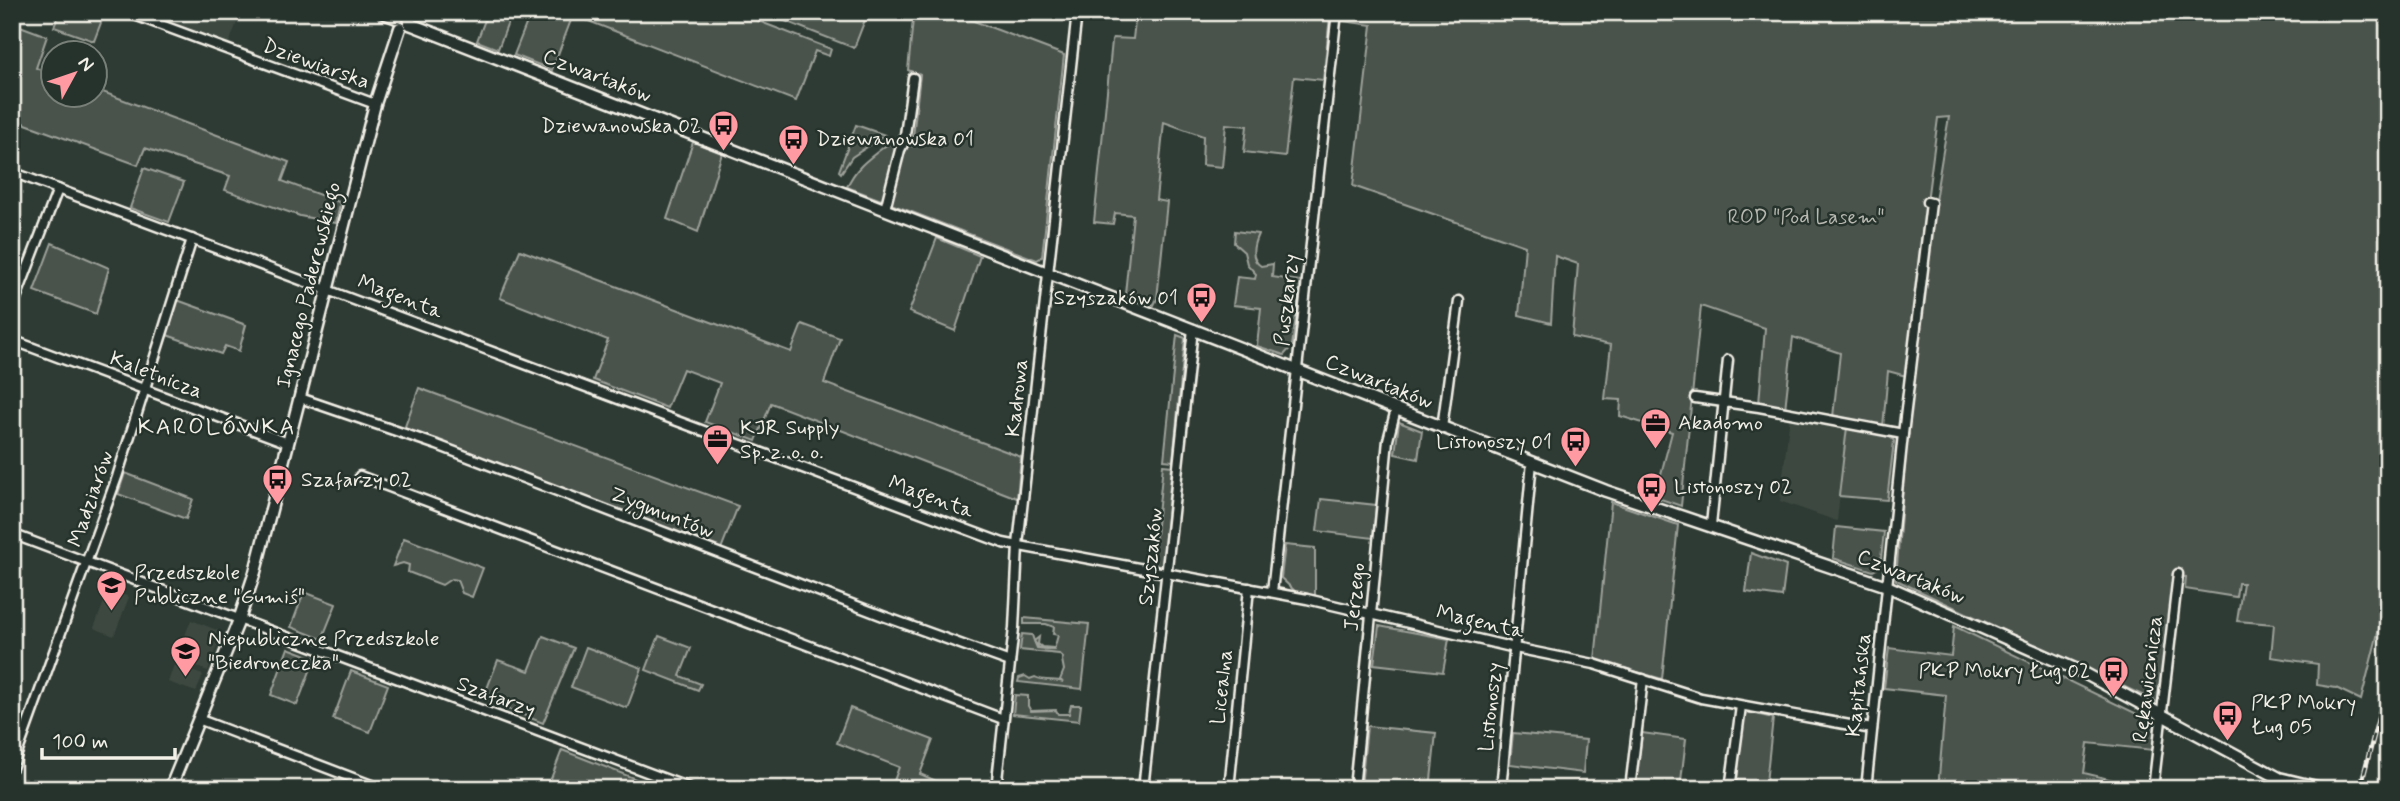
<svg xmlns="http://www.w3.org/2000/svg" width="2400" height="801" font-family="Mynerve,sans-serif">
<rect width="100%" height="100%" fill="#2e3b34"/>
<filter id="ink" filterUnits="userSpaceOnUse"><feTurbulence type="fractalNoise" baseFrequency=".0143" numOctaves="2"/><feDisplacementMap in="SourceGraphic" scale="14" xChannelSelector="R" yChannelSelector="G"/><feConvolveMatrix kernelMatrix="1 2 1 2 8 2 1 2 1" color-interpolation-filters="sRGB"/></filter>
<g filter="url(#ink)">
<g fill="#3c4841">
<polygon points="172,12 241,12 228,46 168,24"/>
<polygon points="1790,415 1847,427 1837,521 1780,501"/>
<polygon points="109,589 129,597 114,636 94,628"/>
<polygon points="191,620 222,632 208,671 176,659"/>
<polygon points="174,665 203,675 196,692 168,682"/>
</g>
<g fill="#48524c" stroke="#9ea29a" stroke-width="2">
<polygon points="60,12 105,12 94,41 54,27"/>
<polygon points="488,12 512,12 498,49 477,41"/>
<polygon points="531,12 735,12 831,49 829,56 815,51 796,101 573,15 552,70 514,55"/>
<polygon points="762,12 868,12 854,48"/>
<polygon points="898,12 950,12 1064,55 1042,257 1037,260 891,204 902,150 906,144 912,146 920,75 908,70 913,19"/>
<polygon points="1136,12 1300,12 1301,15 1330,16 1323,80 1294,77 1285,157 1244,152 1247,126 1226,124 1222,167 1202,165 1203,136 1164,122 1156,200 1167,202 1157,299 1154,305 1125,294 1133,215 1115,213 1113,224 1094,222 1112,41 1113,38 1133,39"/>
<path d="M1368,12H2388V583L2379,596L2387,597L2361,700L2336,688L2317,685L2318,664L2271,657L2274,624L2237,621L2243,583H2238L2236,597L2185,589L2186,577L2175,576L2159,703L1896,580C1907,425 1921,270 1949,117L1938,118L1921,247L1906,376L1888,371L1883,427L1833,417L1840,353L1793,337L1785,409L1759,404L1765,328L1701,306L1681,506L1655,497L1672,432L1620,416L1621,400L1605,399L1611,345L1572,337L1578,264L1555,256L1551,323L1519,315L1525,246L1353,186L1372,25L1342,21L1343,15L1367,17Z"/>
<polygon points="12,23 47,36 36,68 52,74 52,94 94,94 95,89 289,162 282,181 339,202 340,204 336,223 300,216 225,190 230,176 145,148 138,165 12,119"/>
<polygon points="856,125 885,135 852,157 841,173 839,171"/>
<polygon points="693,142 722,153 698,232 667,219"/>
<path d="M889,143L896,147L884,201L847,187C856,166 871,157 889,143Z"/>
<polygon points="144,168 184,182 169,222 130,208"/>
<path d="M1235,231L1258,234C1253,245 1250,259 1261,266L1273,264L1272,277L1301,281L1292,346L1284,355L1257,346L1261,308L1233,305L1237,277L1255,279L1256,274L1247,264L1244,252L1234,243Z"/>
<polygon points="937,238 980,256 955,331 909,312"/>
<polygon points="52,243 109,268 96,314 34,291"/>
<polygon points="520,250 791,352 802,324 840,338 824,383 1021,457 1017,498 771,403 756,441 705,422 720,383 683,369 667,408 593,380 608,340 500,298"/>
<polygon points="177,300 246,325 239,351 225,346 221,354 167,335"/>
<polygon points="1177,335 1185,338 1173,461 1164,460"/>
<polygon points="419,388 738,506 721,549 420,435 403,432"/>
<polygon points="1399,422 1422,431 1418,459 1395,454"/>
<polygon points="1847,427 1888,434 1894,441 1887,500 1839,496"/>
<polygon points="1163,465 1172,466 1162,567 1153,565"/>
<polygon points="125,473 193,499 186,519 118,494"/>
<polygon points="1321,499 1376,505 1373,538 1317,531"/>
<polygon points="1611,502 1678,525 1662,679 1595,660"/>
<polygon points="1836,527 1884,532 1880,567 1873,571 1833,558"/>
<polygon points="404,538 483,568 472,597 462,593 457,580 451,579 442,585 408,572 409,565 403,563 393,566"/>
<polygon points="1285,545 1315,548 1315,596 1297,593 1281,578"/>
<polygon points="1751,553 1786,566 1782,597 1746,592"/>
<polygon points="304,592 336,604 322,639 291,627"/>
<path d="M1024,618L1089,624L1082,689L1018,682L1019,678L1025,676L1030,679L1035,677C1044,682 1054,679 1063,682L1060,680L1064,670L1062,660L1063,658L1059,654L1020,650L1022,634L1032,635L1034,641L1039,637L1038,644L1042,647L1054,648H1039L1034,641L1037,648L1054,650L1058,635L1053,634L1054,627L1046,624H1024Z"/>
<polygon points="1379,626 1449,639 1443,672 1374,664"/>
<polygon points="1954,626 2156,723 2153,750 2088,743 2084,773 2150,789 1938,789 1946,695 1884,688 1889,648 1951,656"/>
<polygon points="543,636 574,648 543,723 483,699 498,660 529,671"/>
<polygon points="659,636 691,648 680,676 701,684 698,690 646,670"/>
<polygon points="586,647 642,668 627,708 571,687"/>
<polygon points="288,648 315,658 297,705 271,695"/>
<polygon points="351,671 388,685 370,732 333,719"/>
<polygon points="1015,695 1028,696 1028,706 1031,711 1056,710 1058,714 1069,714 1071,705 1081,705 1079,721 1013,714"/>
<polygon points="850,708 933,740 920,774 941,783 940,789 891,789 899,767 837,743"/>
<polygon points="1747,712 1773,718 1766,783 1737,780 1743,714"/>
<polygon points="1367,726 1436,733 1430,789 1361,788"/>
<polygon points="1513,733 1586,740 1583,773 1510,764"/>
<polygon points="1642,733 1686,739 1680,789 1635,789"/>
<polygon points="562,750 641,781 638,789 547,789"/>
</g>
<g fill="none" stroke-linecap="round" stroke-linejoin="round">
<defs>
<g id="minor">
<polyline points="126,12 375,104"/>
<polyline points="12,172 1003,543 1307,599 1515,648 1594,664 1701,698 1872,729"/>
<polyline points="885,209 900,150 904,142 913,78"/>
<polyline points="12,309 58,189"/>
<polyline points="12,340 288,443"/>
<polyline points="300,398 437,445 883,616 1010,662"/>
<polyline points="1695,398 1759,407 1903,434"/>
<polyline points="1442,428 1459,301"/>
<polyline points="360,476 1003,719"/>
<polyline points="1711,525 1728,360"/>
<polyline points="12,534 692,789"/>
<polyline points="1272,592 1337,12"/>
<polyline points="198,719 382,789"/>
<polyline points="12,768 117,477 192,239"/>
<polyline points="996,789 1014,628 1018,545 1077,12"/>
<polyline points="1143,789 1193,329"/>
<polyline points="1229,789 1249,588"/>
<polyline points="1354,789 1388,440 1396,409"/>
<polyline points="1501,789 1532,462"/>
<polyline points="1630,789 1643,679"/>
<polyline points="1730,789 1741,706"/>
<polyline points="1866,789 1903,434 1931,203 1927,202"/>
<polyline points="2153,789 2178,574"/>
</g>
<g id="tertiary">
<polyline points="381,12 397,18"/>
<polyline points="397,18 401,15 406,15 410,19 410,24"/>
<polyline points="410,24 1606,491 1887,586 2082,672 2279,778 2325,789"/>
<polyline points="170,789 239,620 255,572 375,104 400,28"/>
</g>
</defs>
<use href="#minor" stroke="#f4f1e8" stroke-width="13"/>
<use href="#tertiary" stroke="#f4f1e8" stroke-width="15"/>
<use href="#minor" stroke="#26332d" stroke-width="8"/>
<use href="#tertiary" stroke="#26332d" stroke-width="10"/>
<defs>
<polyline id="rail" points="2360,789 2388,681"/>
</defs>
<use href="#rail" stroke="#f4f1e8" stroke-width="5"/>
<use href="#rail" stroke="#26332d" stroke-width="2.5" stroke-dasharray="8" stroke-linecap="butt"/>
</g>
</g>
<defs>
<symbol id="bus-pin" viewBox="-11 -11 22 30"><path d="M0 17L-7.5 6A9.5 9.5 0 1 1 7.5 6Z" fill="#ff9aa2" stroke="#26332d"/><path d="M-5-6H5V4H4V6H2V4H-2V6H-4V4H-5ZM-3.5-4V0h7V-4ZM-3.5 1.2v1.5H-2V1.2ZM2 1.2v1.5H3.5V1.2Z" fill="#111"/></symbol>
<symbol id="office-pin" viewBox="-11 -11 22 30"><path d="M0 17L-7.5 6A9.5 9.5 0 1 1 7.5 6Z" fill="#ff9aa2" stroke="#26332d"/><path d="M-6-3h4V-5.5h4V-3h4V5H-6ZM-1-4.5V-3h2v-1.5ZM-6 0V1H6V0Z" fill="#111"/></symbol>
<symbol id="school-pin" viewBox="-11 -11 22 30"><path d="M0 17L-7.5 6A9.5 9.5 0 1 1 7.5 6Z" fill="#ff9aa2" stroke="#26332d"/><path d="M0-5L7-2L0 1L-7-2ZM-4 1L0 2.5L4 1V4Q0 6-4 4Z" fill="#111"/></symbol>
</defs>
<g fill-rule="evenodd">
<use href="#bus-pin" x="706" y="108" width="35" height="47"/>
<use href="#bus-pin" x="776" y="122" width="35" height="47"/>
<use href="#bus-pin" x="1184" y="280" width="35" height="47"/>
<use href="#office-pin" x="1638" y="406" width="35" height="47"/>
<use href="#office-pin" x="700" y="422" width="35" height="47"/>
<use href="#bus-pin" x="1558" y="424" width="35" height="47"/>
<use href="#bus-pin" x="260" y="462" width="35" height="47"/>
<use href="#bus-pin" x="1634" y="470" width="35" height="47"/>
<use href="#school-pin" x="94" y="568" width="35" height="47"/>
<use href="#school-pin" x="168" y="634" width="35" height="47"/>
<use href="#bus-pin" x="2096" y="654" width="35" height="47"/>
<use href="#bus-pin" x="2210" y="698" width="35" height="47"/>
</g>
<g text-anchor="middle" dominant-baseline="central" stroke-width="5" stroke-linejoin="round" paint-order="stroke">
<g font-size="21" fill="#f4f1e8" stroke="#26332d">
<text transform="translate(316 64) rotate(20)">Dziewiarska</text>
<text transform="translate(597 76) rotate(21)">Czwartaków</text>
<text transform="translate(309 285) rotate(-76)">Ignacego Paderewskiego</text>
<text transform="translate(400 297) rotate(21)">Magenta</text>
<text transform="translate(1287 300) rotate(-84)">Puszkarzy</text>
<text transform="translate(156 375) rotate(21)">Kaletnicza</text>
<text transform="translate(1379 382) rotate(22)">Czwartaków</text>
<text transform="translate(1017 398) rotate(-84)">Kadrowa</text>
<text transform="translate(931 497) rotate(20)">Magenta</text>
<text transform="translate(91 499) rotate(-71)">Madziarów</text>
<text transform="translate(662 513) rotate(21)">Zygmuntów</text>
<text transform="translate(1151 557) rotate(-84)">Szyszaków</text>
<text transform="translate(1911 577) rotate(22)">Czwartaków</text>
<text transform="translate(1355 597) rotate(-84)">Jerzego</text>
<text transform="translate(1480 622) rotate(13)">Magenta</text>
<text transform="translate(2148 679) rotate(-83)">Rękawicznicza</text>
<text transform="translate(1859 685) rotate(-84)">Kapitańska</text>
<text transform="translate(1222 687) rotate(-84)">Licealna</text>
<text transform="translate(496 697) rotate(20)">Szafarzy</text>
<text transform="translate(1491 707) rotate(-84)">Listonoszy</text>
</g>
<g font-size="21" fill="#f4f1e8" stroke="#26332d" text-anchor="start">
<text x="701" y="126" text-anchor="end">Dziewanowska 02</text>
<text x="816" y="139">Dziewanowska 01</text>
<text x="1178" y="298" text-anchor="end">Szyszaków 01</text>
<text x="1678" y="423">Akadomo</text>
<text x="740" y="428">KJR Supply<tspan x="740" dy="24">Sp. z. o. o.</tspan></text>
<text x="1552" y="442" text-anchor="end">Listonoszy 01</text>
<text x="301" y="480">Szafarzy 02</text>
<text x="1674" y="487">Listonoszy 02</text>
<text x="134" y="573">Przedszkole<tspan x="134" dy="24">Publiczne "Gumiś"</tspan></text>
<text x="208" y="639">Niepubliczne Przedszkole<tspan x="208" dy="24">"Biedroneczka"</tspan></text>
<text x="2090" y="671" text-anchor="end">PKP Mokry Ług 02</text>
<text x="2251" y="703">PKP Mokry<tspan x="2251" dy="24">Ług 05</tspan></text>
</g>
<g font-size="21" fill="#b8b9b1" stroke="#26332d">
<text x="1806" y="217">ROD "Pod Lasem"</text>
</g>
<g font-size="23" letter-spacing="2" fill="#f4f1e8" stroke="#26332d">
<text x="217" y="428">KAROLÓWKA</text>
</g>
</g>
<rect width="2400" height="801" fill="none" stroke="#26332d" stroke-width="42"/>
<rect x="21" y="21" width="2358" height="759" fill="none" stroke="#f4f1e8" stroke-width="2.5" filter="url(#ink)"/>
<g transform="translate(74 74) rotate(50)"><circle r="33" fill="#26332d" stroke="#787f78" stroke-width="2"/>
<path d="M0-5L12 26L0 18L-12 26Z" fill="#ff9aa2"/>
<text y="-10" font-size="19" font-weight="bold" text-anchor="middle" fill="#f4f1e8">N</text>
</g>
<path d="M42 748v10h133v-10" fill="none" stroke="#f4f1e8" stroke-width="3.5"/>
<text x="52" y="748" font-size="21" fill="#f4f1e8" stroke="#26332d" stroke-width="5" paint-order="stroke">100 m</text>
</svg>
